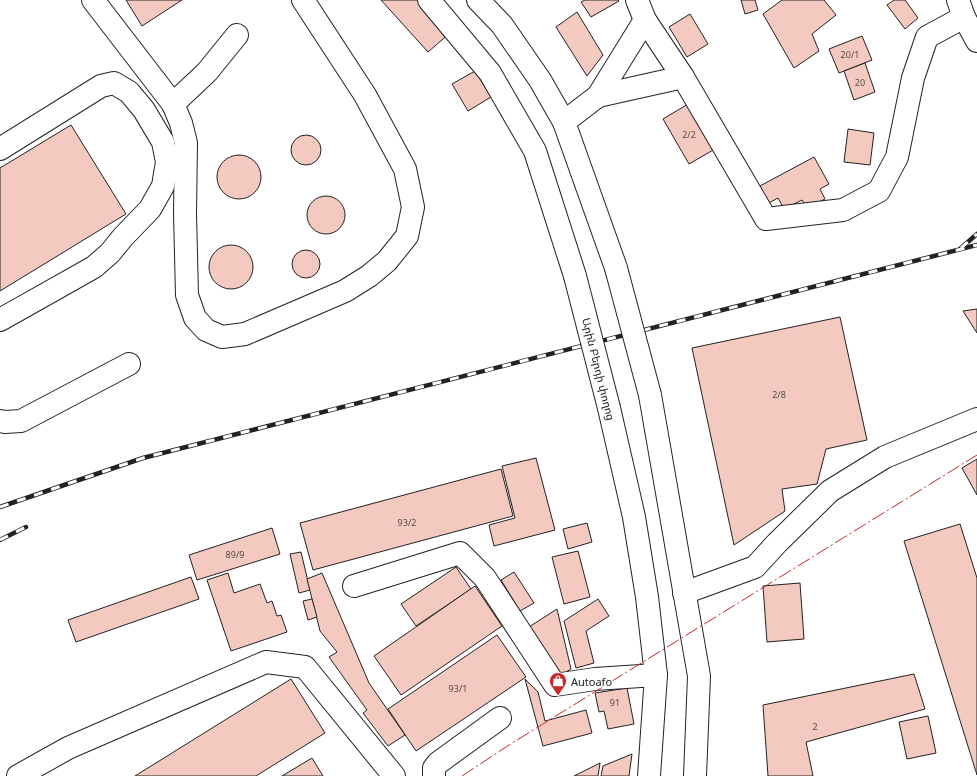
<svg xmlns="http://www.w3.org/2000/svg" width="977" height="776" font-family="'Noto Sans','Noto Sans Armenian',sans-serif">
<rect width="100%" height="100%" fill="#fff"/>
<g fill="#f3c9c0" stroke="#222">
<polygon points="126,0 182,0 142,26"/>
<polygon points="381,0 420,0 450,33 428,52"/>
<polygon points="585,0 618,0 619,1 591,17 581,2"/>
<polygon points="741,0 755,0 758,10 745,14"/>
<polygon points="782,0 824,0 836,15 812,34 819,51 794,68 763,14"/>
<polygon points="894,0 905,0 918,18 905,29 887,5"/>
<polygon points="577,12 603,55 587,76 556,27"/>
<polygon points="690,14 708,44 687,57 669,27"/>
<polygon points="862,36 872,60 839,73 829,49"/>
<polygon points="865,63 875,92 854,100 844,71"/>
<polygon points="475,71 491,97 468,111 452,84"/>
<polygon points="688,104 715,149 689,164 663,119"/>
<polygon points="71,125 126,214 0,291 0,168"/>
<polygon points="848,129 874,133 870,165 844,162"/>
<circle cx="306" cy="150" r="15"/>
<circle cx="239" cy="177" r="22"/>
<polygon points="814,157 829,184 820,189 825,199 807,208 802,200 784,209 778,198 767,204 758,187"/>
<circle cx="326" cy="215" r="19"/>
<circle cx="231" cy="267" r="22"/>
<circle cx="306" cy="264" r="14"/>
<polygon points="977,309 977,333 963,311"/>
<polygon points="840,317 867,440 826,449 817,484 782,489 785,511 734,545 692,348"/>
<polygon points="536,458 555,530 494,546 489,525 515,518 502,466"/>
<polygon points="977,459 977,495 962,468"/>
<polygon points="501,469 513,516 313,570 300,523"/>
<polygon points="587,523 592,542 568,549 563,529"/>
<polygon points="960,524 977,578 977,775 904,541"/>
<polygon points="272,528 280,554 197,580 189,555"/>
<polygon points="578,551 590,597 564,604 552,557"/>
<polygon points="301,552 310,590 299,593 290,554"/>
<polygon points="456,567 471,589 416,626 401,604"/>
<polygon points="514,572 534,603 520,611 501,580"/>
<polygon points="228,573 234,593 260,584 267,603 272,601 277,616 281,615 287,632 231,651 207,580"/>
<polygon points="322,573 369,683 405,735 388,746 363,713 367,710 329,657 337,652 320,631 307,579"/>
<polygon points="191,577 199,599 76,642 68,620"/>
<polygon points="800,583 804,639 767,642 763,586"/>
<polygon points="475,586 502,626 401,695 374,656"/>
<polygon points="312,599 317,617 308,620 303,601"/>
<polygon points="598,599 609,616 586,631 594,663 576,668 564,621"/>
<polygon points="557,609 571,669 561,675 529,627"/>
<polygon points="497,635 526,677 416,751 388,709"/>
<polygon points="914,674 925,709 806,742 813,776 768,776 763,705"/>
<polygon points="291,679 325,733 256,776 135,776"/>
<polygon points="525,679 538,692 545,721 586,710 592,733 543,746"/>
<polygon points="627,688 634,724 608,729 604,711 599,712 595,693"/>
<polygon points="928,716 936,753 907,759 899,722"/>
<polygon points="632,754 629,776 601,776 603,766"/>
<polygon points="312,758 323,776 282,776"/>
<polygon points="600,763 598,776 574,776"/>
</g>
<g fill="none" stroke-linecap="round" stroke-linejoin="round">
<defs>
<g id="minor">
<polyline points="93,0 173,104 181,123 186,143 185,213 187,295 195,318 206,330 222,337 245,334 345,291 369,276 387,261 407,236 413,207 405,169 365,95 303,0"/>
<polyline points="637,0 645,20 683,77 766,219 843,210 879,191 897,157 913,78 927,37 964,17 958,0"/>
<polyline points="964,17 977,41"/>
<polyline points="598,96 683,77"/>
<polyline points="173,104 207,72 237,35"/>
<polyline points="564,122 598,96 645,20"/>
<polyline points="0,149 101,86 114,83 129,92 144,110 163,142 167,162 163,186 150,209 123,237 110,253 94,267 0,320"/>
<polyline points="0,421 5,422 21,421 129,364"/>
<polyline points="354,586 460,553 485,578 555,685 595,679 656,675"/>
<polyline points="684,593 755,567 777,543 830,491 885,457 977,419"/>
<polyline points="18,776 68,748 266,662 305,667 394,776"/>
<polyline points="434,776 434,768 438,763 500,718"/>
</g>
<g id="major">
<polyline points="429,0 490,73 535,151 575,276"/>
<polyline points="478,0 502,25 540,80 564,122 616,268"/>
<polyline points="650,395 699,676 695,776"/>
<polyline points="609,408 634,517 647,597 656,675 649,776"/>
</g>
</defs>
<use href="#minor" stroke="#222" stroke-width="24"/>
<use href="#major" stroke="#222" stroke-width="24"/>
<use href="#minor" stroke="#fff" stroke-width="22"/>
<use href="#major" stroke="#fff" stroke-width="22"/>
<defs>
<g id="rail">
<polyline points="961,248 977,234"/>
<polyline points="0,507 143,458 977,245"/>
<polyline points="0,540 26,527"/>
</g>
</defs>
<use href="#rail" stroke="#222" stroke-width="4.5"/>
<use href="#rail" stroke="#fff" stroke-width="3" stroke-dasharray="9" stroke-linecap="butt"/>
<defs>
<g id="major-bridge">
<polyline points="616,268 650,395"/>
<polyline points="575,276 609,408"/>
</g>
</defs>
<use href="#major-bridge" stroke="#222" stroke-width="24" stroke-linecap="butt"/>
<use href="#major-bridge" stroke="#fff" stroke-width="22"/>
<polyline stroke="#c62828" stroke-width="1" stroke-dasharray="14 3 2 3" stroke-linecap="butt" points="462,776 509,745 977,455"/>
</g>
<defs>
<symbol id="shop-pin" viewBox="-11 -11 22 30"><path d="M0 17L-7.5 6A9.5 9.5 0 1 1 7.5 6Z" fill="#c62828" stroke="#fff"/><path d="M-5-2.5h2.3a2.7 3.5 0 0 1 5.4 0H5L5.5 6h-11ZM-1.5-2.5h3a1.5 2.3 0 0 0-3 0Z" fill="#fff"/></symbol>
</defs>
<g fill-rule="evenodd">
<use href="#shop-pin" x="548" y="671" width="20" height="27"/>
</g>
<g text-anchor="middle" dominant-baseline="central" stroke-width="3" stroke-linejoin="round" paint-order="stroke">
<g font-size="9" fill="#564c4a">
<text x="850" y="54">20/1</text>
<text x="860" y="82">20</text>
<text x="689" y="134">2/2</text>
<text x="779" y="394">2/8</text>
<text x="407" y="522">93/2</text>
<text x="235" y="554">89/9</text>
<text x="458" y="688">93/1</text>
<text x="615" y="702">91</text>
<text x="815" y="726">2</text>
</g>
<g font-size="11" fill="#222" stroke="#fff">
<text transform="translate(599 369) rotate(76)">Արին Բերդի փողոց</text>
</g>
<g font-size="11" fill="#222" stroke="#fff" text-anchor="start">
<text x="571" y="681">Autoafo</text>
</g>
</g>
</svg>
